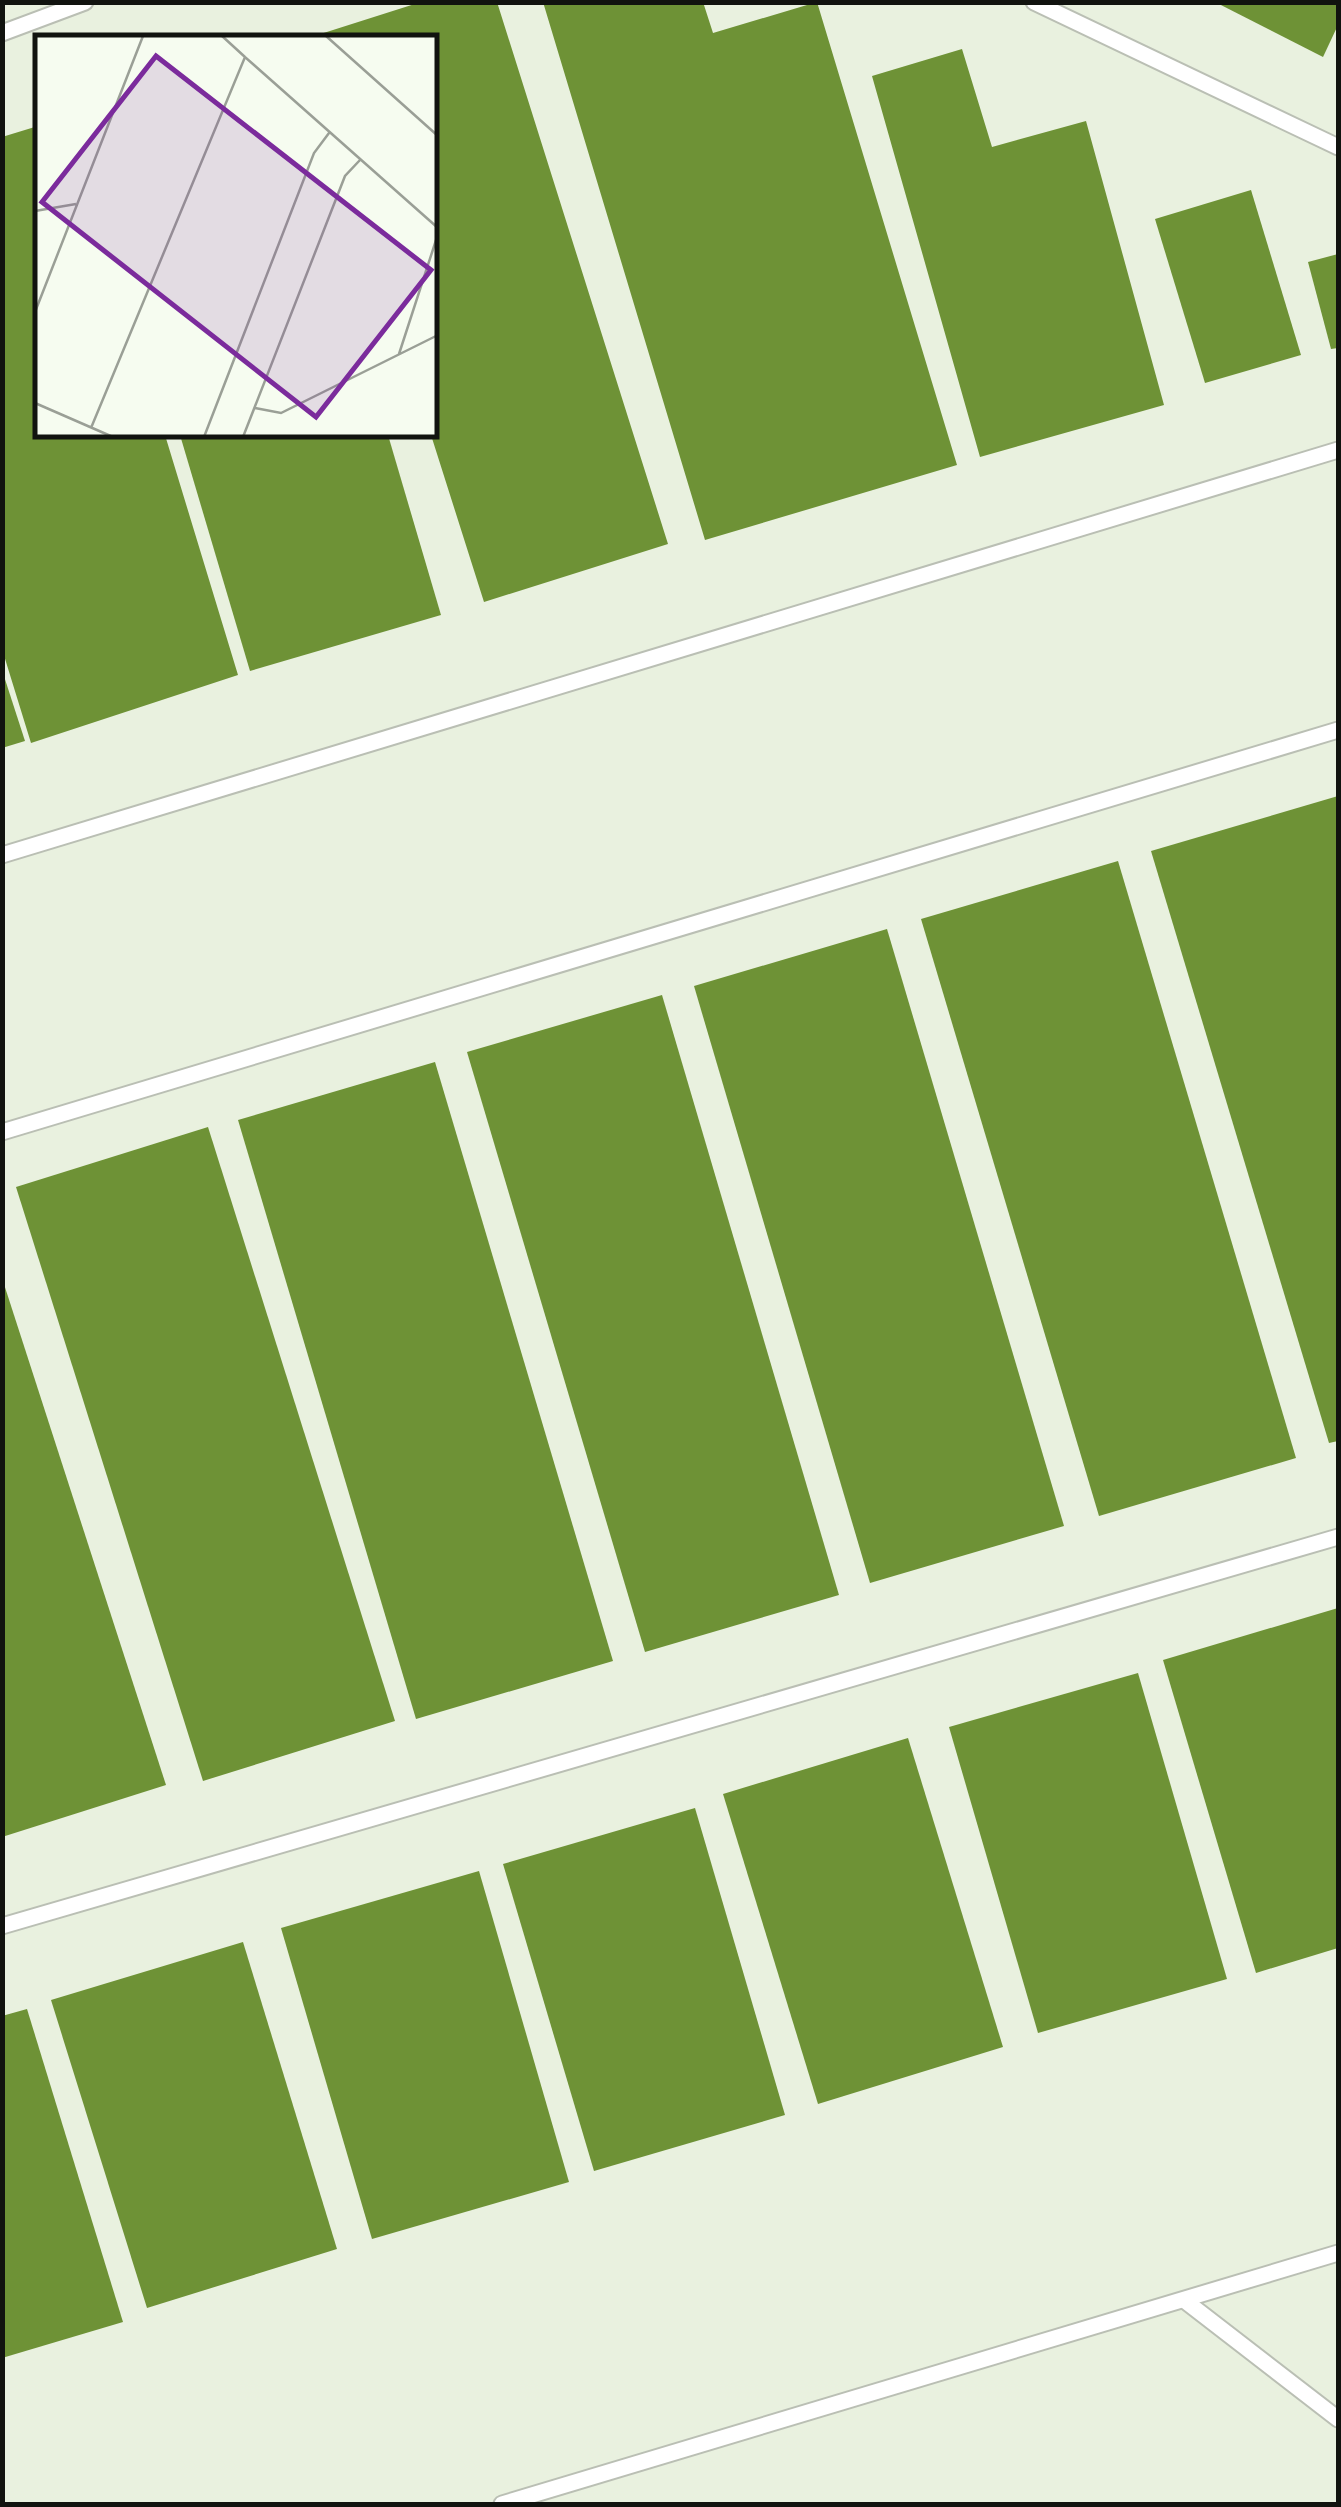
<svg xmlns="http://www.w3.org/2000/svg" width="1341" height="2507" font-family="Literata,serif">
<rect width="100%" height="100%" fill="#f6fcf0"/>
<path fill="#e9f1df" fill-rule="evenodd" d="M3,3H1338V2504H3ZM38,38H435V435H38Z"/>
<g fill="#6e9236">
<polygon points="421,2 497,2 668,544 484,602 431,435 435,435 435,38 311,37"/>
<polygon points="543,2 703,2 713,33 817,2 957,465 705,540"/>
<polygon points="1215,2 1338,2 1338,25 1323,57"/>
<polygon points="962,49 992,147 1086,121 1164,405 980,457 872,76"/>
<polygon points="38,126 38,435 165,435 238,675 31,743 2,649 2,137"/>
<polygon points="1251,190 1301,355 1205,383 1155,219"/>
<polygon points="1338,254 1338,348 1331,349 1308,262"/>
<polygon points="180,435 388,435 441,615 250,671"/>
<polygon points="2,670 25,741 2,748"/>
<polygon points="1338,796 1338,1441 1329,1443 1151,851"/>
<polygon points="1118,861 1296,1458 1099,1516 921,919"/>
<polygon points="887,929 1064,1526 870,1583 694,986"/>
<polygon points="662,995 839,1595 645,1652 467,1052"/>
<polygon points="435,1062 613,1661 416,1719 238,1120"/>
<polygon points="208,1127 395,1721 203,1781 16,1187"/>
<polygon points="2,1278 166,1785 2,1837"/>
<polygon points="1338,1608 1338,1948 1256,1973 1163,1660"/>
<polygon points="1138,1673 1227,1979 1038,2033 949,1727"/>
<polygon points="908,1738 1003,2047 818,2104 723,1794"/>
<polygon points="695,1808 785,2115 594,2171 503,1864"/>
<polygon points="479,1871 569,2182 372,2239 281,1928"/>
<polygon points="243,1942 337,2249 147,2308 51,2000"/>
<polygon points="27,2009 123,2322 2,2358 2,2016"/>
</g>
<g fill="none" stroke-linecap="round" stroke-linejoin="round">
<defs>
<g id="service">
<polyline points="1034,2 1338,147"/>
<polyline points="2,33 85,2"/>
<polyline points="2,855 1338,450"/>
<polyline points="2,1132 1338,730"/>
<polyline points="2,1926 1338,1537"/>
<polyline points="1184,2300 1338,2419"/>
<polyline points="502,2504 1338,2253"/>
</g>
</defs>
<use href="#service" stroke="#babfb4" stroke-width="19"/>
<use href="#service" stroke="#fff" stroke-width="15"/>
</g>
<g transform="translate(35 35)">
<rect width="402" height="402" fill="#f6fcf0"/>
<path fill="none" stroke="#9a9f96" stroke-width="2.5" d="M187,1L210,22M291,1L403,101M0,176L41,169M0,277L108,1M364,319L403,199M0,368L78,402M220,373L246,378L403,300M56,393L210,22L403,193M169,402L279,118L294,98M208,402L310,141L325,125"/>
<path fill="#7b2b9c" fill-opacity="0.15" stroke="#7b2b9c" stroke-width="5" d="M121,21L396,235L281,382L7,167Z"/>
<rect width="402" height="402" fill="none" stroke="#11130f" stroke-width="5"/>
</g>
<rect width="1341" height="2507" fill="none" stroke="#11130f" stroke-width="10"/>
</svg>
